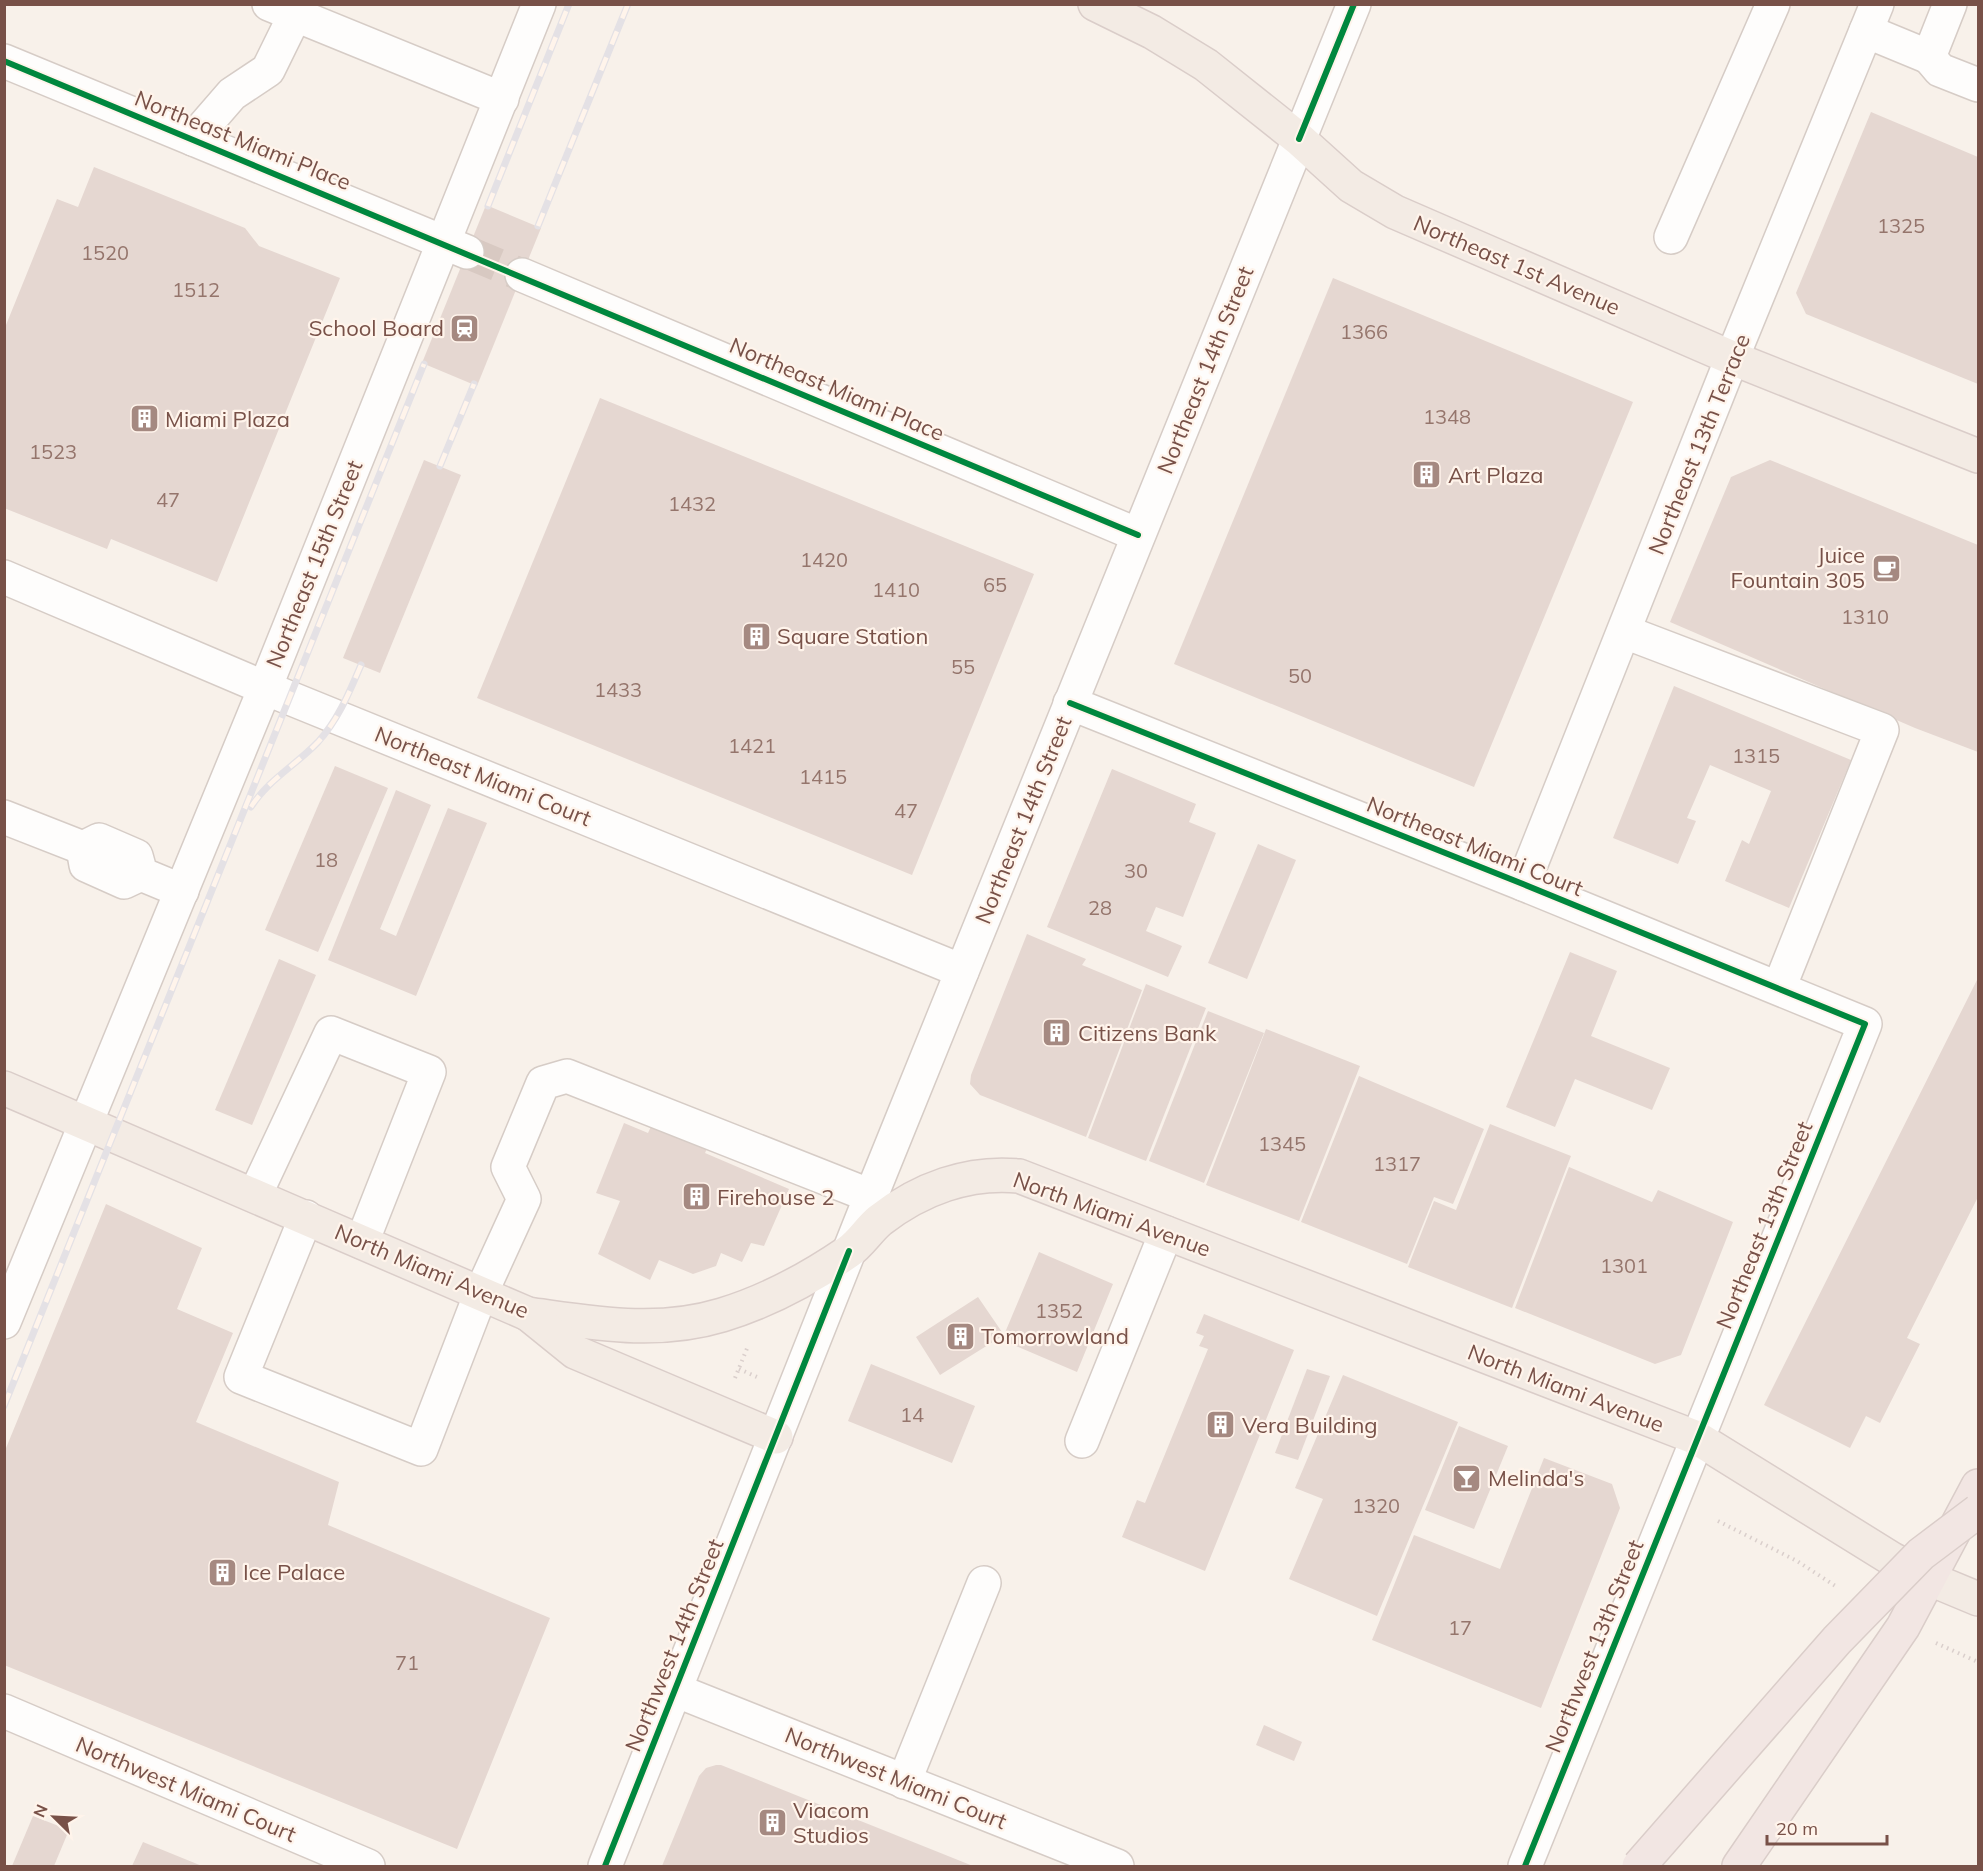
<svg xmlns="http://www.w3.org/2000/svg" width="1983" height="1871" font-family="Mulish,sans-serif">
<rect width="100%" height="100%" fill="#f8f1ea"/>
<g fill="#e5d7d1">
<polygon points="1871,112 1978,157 1978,384 1806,314 1796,293"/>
<polygon points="94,167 245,228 259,246 340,278 217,582 111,539 107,549 4,508 4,330 57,199 78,207"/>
<polygon points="486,205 541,228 477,386 422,363"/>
<polygon points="1333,278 1633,402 1474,787 1174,664"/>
<polygon points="600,398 1034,574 912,875 477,698"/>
<polygon points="424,460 461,475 380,673 343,658"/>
<polygon points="1770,460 1978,545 1978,752 1915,728 1670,622 1731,477"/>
<polygon points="1674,686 1851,760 1789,908 1725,881 1742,840 1749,844 1771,791 1710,765 1687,818 1696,821 1678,864 1613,838"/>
<polygon points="335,766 388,788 318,952 265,930"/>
<polygon points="1112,769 1196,804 1189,822 1216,833 1183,917 1156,907 1146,931 1182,946 1168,977 1047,927"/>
<polygon points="396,790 431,805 380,929 396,936 448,808 487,823 416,996 328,960"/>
<polygon points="1258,844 1296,860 1247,979 1208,963"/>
<polygon points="1027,934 1086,959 1082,965 1142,990 1086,1137 980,1095 970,1084 971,1075"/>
<polygon points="1570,952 1617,971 1591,1036 1670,1068 1652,1110 1575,1079 1555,1127 1506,1107"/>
<polygon points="279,959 316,975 252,1125 215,1110"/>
<polygon points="1978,978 1978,1197 1907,1338 1920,1344 1880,1423 1866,1416 1850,1448 1764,1405"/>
<polygon points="1146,984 1206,1008 1146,1161 1088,1138"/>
<polygon points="1208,1011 1264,1033 1204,1183 1149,1161"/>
<polygon points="1266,1029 1360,1066 1299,1221 1206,1185"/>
<polygon points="1359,1076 1484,1129 1453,1204 1434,1197 1407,1264 1301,1222"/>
<polygon points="655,1118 712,1137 705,1153 789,1189 764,1246 751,1243 742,1262 721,1253 716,1266 693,1274 659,1260 650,1280 598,1254 620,1201 596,1193 624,1123 648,1133"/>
<polygon points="1490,1124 1571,1156 1512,1308 1408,1267 1434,1201 1456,1210"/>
<polygon points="1569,1167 1652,1202 1658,1190 1733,1222 1681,1355 1655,1364 1515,1308"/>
<polygon points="106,1204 202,1248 177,1309 233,1333 196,1422 339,1482 328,1525 550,1618 457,1849 4,1665 4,1453"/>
<polygon points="1039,1252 1113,1284 1077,1372 1002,1340 1004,1335 940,1375 916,1337 978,1297 1004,1335"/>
<polygon points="1204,1314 1294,1350 1205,1571 1122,1537 1137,1500 1145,1503 1208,1349 1199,1346 1204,1336 1196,1333"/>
<polygon points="871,1364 975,1406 952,1463 848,1421"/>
<polygon points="1307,1369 1330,1376 1298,1460 1275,1453"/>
<polygon points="1343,1375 1458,1422 1377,1616 1289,1579 1323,1499 1295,1488"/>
<polygon points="1459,1426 1508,1446 1474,1529 1425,1510"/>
<polygon points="1544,1458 1612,1484 1620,1508 1541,1708 1372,1640 1414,1535 1500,1569"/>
<polygon points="1264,1725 1302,1742 1294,1761 1256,1745"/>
<polygon points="716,1765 721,1765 973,1866 662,1866 699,1776 706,1768"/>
<polygon points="33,1816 69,1830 54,1866 12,1866"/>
<polygon points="143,1842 202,1866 132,1866"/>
</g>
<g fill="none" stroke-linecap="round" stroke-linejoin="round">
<polyline stroke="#d8c9c2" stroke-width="33" stroke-dasharray="33 16" stroke-linecap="butt" points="467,252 522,275"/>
<defs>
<g id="minor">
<polyline points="269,4 502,99"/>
<polyline points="1950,4 1929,57 1940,70 1978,85"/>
<polyline points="1866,31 1929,57"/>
<polyline points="4,61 467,252"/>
<polyline points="193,139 232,94 268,70 294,17"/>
<polyline points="1671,237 1773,4"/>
<polyline points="522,275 1138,535"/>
<polyline points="4,577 265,688 962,971"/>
<polyline points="1625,632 1882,730 1779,988"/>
<polyline points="1070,703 1523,884 1865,1024 1525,1866"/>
<polyline points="4,817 83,848"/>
<polyline points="141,874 136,856 99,840 83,848 86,865 124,882 141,874 182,891"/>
<polyline points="1523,884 1732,358 1877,4"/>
<polyline points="255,1195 331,1033 429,1072 362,1242"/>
<polyline points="306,1217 241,1377 421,1449 481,1293 524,1199 508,1167 543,1083 567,1076 871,1196"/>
<polyline points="4,1322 265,688 539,4"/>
<polyline points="1082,1441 1166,1233"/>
<polyline points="675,1690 1117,1866"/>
<polyline points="4,1711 368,1866"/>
<polyline points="904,1782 984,1583"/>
<polyline points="605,1866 871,1196 1354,4"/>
</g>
<g id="major">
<polyline points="1095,4 1152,32 1206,65 1299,139 1351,186 1395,212 1732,358 1978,456"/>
<path d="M4,1088L528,1314C594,1323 656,1335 722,1315C765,1302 810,1278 848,1252C860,1244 868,1230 880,1220C920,1189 968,1171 1019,1176L1697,1438L1892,1559L1930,1579L1978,1599"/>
<polyline points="528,1314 575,1352 776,1437"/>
</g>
<polyline id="highway" points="1739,1866 1903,1627 1978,1486"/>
</defs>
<use href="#minor" stroke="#d6ccc6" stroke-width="36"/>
<use href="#major" stroke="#dacdc9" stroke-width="36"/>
<use href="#highway" stroke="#dacdc9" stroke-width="36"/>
<g stroke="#dacfcc" stroke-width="4" stroke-dasharray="1.5 4.5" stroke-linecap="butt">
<polyline points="739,1369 757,1377"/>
<polyline points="735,1378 748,1346"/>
<polyline points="1718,1521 1797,1561 1837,1587"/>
<polyline points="1936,1643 1978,1662"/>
</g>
<use href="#minor" stroke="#fefdfc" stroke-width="33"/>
<use href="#major" stroke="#f3ebe4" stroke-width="33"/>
<use href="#highway" stroke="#f2e6e3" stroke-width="33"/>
<defs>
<g id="rail">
<polyline points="488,206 569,4"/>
<polyline points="538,226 628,4"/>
<polyline points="440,466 474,384"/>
<path d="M251,807C268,780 296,765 318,742C338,720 349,693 361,665"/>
<polyline points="4,1406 424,364"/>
</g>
</defs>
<use href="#rail" stroke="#e4e1e5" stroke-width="7"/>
<use href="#rail" stroke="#fff4eb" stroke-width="4.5" stroke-dasharray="14" stroke-linecap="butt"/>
<defs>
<polyline id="highway-bridge" points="1639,1866 1837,1640 1921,1554 1978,1511"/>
</defs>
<use href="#highway-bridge" stroke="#dacdc9" stroke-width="36" stroke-linecap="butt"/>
<use href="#highway-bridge" stroke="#f2e6e3" stroke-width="33"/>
<defs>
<g id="cycleway">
<polyline points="4,61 1138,535"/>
<polyline points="1299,139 1354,4"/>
<polyline points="1070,703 1523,884 1865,1024 1525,1866"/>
<polyline points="605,1866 849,1251"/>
</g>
</defs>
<use href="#cycleway" stroke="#fff4eb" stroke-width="10"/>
<use href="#cycleway" stroke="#00873e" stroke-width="6"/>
</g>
<defs>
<symbol id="station-square" viewBox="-11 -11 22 22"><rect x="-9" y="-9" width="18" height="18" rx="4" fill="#a58981" stroke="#fff4eb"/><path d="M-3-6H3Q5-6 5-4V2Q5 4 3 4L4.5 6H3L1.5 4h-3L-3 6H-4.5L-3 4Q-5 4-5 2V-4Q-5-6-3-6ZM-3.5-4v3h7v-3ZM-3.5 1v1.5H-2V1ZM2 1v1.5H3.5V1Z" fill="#fff"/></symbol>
<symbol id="building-square" viewBox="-11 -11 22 22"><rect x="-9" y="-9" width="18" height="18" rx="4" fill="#a58981" stroke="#fff4eb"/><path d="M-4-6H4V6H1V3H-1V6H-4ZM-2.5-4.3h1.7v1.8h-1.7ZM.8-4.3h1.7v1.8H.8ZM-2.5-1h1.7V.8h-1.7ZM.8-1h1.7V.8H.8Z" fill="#fff"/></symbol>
<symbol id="cafe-square" viewBox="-11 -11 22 22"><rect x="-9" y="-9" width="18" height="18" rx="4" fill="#a58981" stroke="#fff4eb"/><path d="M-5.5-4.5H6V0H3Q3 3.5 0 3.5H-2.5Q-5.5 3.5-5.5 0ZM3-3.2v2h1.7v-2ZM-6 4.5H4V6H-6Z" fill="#fff"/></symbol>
<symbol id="bar-square" viewBox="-11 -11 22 22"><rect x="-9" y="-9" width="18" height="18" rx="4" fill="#a58981" stroke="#fff4eb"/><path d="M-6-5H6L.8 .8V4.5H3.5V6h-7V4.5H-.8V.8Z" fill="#fff"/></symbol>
</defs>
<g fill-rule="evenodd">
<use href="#station-square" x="448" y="312" width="33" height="33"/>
<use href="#building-square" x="128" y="402" width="33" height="33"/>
<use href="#building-square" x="1410" y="458" width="33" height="33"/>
<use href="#cafe-square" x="1870" y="552" width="33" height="33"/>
<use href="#building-square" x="740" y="620" width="33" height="33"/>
<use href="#building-square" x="1040" y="1016" width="33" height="33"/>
<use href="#building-square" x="680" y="1180" width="33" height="33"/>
<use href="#building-square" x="944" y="1320" width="33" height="33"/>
<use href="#building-square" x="1204" y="1408" width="33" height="33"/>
<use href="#bar-square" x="1450" y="1462" width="33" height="33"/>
<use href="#building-square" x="206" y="1556" width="33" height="33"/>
<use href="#building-square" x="756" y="1806" width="33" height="33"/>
</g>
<g text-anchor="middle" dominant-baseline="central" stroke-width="4.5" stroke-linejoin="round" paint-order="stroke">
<g font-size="20" fill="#95756c">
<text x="1901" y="225">1325</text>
<text x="105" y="252">1520</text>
<text x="196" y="289">1512</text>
<text x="1364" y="331">1366</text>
<text x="1447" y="416">1348</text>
<text x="53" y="451">1523</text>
<text x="168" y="499">47</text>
<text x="692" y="503">1432</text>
<text x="824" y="559">1420</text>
<text x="995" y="584">65</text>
<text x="896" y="589">1410</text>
<text x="1865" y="616">1310</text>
<text x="963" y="666">55</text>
<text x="1300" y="675">50</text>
<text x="618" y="689">1433</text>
<text x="752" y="745">1421</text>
<text x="1756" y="755">1315</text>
<text x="823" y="776">1415</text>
<text x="906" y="810">47</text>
<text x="326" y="859">18</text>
<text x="1136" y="870">30</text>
<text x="1100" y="907">28</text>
<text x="1282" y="1143">1345</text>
<text x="1397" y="1163">1317</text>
<text x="1624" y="1265">1301</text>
<text x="1059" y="1310">1352</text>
<text x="912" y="1414">14</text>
<text x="1376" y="1505">1320</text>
<text x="1460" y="1627">17</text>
<text x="407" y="1662">71</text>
</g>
<g font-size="22" fill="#785148" stroke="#fff4eb">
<text transform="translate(243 140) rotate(22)">Northeast Miami Place</text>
<text transform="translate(1517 265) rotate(23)">Northeast 1st Avenue</text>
<text transform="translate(1205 370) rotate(-68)">Northeast 14th Street</text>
<text transform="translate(837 389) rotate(23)">Northeast Miami Place</text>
<text transform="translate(1699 444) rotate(-68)">Northeast 13th Terrace</text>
<text transform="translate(314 564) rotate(-68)">Northeast 15th Street</text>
<text transform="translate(483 776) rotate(22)">Northeast Miami Court</text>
<text transform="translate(1023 820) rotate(-68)">Northeast 14th Street</text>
<text transform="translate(1475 846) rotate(22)">Northeast Miami Court</text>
<text transform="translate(1112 1214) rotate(20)">North Miami Avenue</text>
<text transform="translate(1764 1225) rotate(-68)">Northeast 13th Street</text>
<text transform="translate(432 1271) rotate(23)">North Miami Avenue</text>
<text transform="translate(1566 1388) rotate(21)">North Miami Avenue</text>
<text transform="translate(674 1645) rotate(-68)">Northwest 14th Street</text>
<text transform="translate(1594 1646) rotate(-68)">Northwest 13th Street</text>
<text transform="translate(896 1778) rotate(22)">Northwest Miami Court</text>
<text transform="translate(186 1789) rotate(23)">Northwest Miami Court</text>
</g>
<g font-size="22" fill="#785148" stroke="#fff4eb" text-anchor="start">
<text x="444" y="328" text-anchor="end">School Board</text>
<text x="165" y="419">Miami Plaza</text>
<text x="1448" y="475">Art Plaza</text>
<text x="1865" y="555" text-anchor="end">Juice<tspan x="1865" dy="25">Fountain 305</tspan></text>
<text x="777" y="636">Square Station</text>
<text x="1078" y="1033">Citizens Bank</text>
<text x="717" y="1197">Firehouse 2</text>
<text x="981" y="1336">Tomorrowland</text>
<text x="1242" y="1425">Vera Building</text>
<text x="1488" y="1478">Melinda's</text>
<text x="243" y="1572">Ice Palace</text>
<text x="793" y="1810">Viacom<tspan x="793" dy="25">Studios</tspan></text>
</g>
</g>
<rect width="1983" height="1871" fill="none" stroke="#785148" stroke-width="12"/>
<g transform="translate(54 1817) rotate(294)" stroke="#fff4eb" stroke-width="4.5" paint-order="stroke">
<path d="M0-4.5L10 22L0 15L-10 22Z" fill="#785148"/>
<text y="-9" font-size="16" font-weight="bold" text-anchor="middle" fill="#785148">N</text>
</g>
<path d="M1767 1835v9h120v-9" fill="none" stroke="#785148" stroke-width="3"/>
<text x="1776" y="1835" font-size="18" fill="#785148" stroke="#fff4eb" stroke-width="4.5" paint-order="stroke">20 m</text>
</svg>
